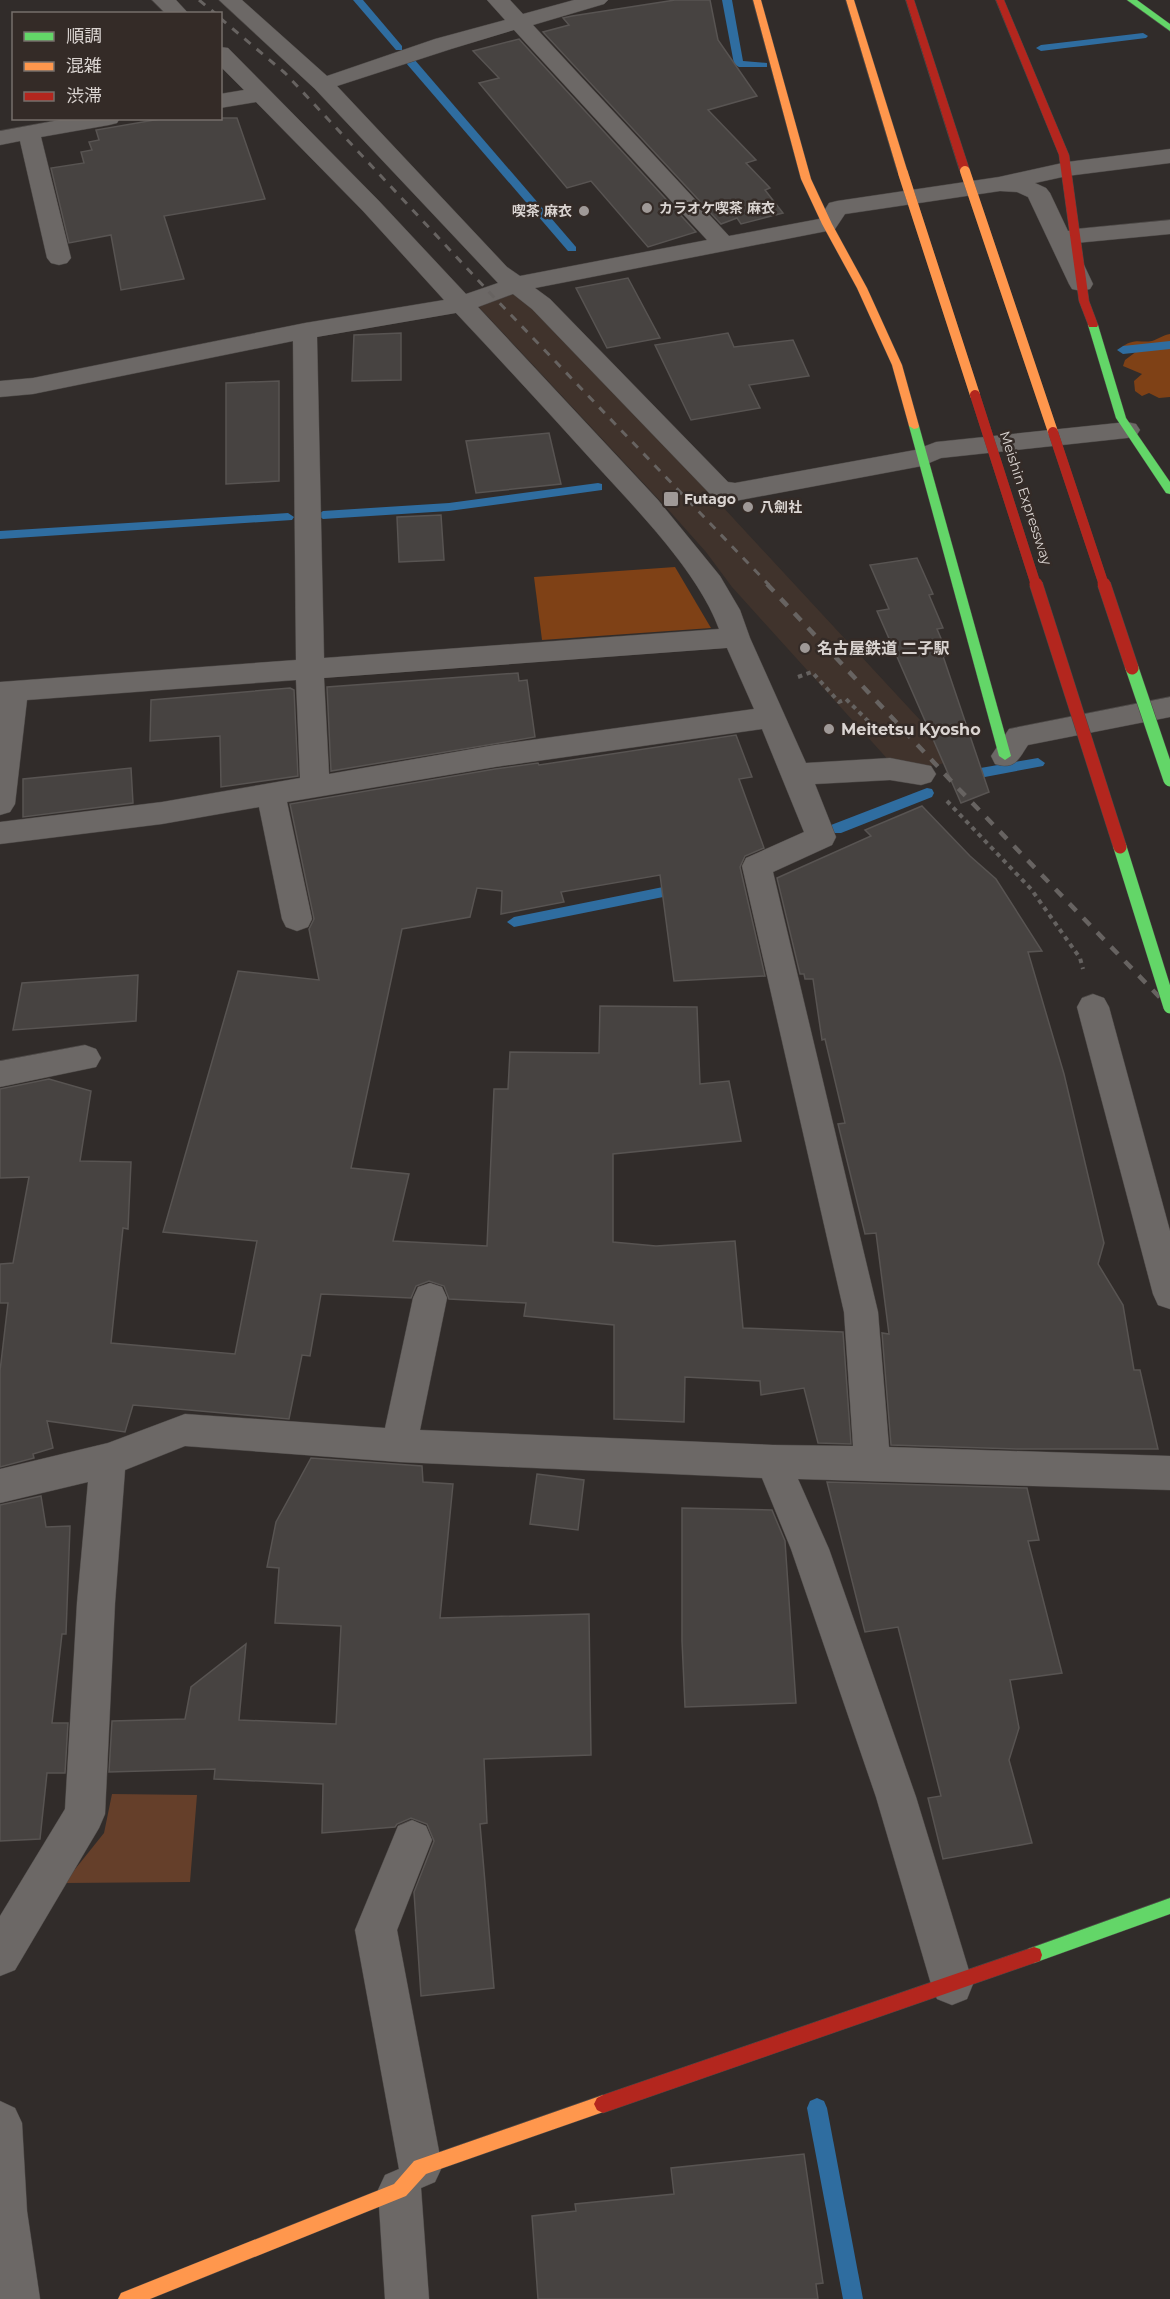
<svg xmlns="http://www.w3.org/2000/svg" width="1170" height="2299" font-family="Montserrat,'Noto Sans JP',sans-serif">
<rect width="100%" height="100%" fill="#312c2a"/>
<polygon fill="#40332c" points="510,294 520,296 709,492 958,761 917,768 892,764 732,587 706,552 665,506 478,306"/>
<polygon fill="#653f2a" points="112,1794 197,1795 190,1882 64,1883 104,1833"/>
<g fill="#7f4116">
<path d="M1170,334V397L1159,398L1149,393L1142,396L1135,391L1134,381L1142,374L1123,366L1125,360L1137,351L1123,346C1136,338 1140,343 1152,341C1158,339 1163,335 1170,334Z"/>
<polygon points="675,567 711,628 542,640 534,577"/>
</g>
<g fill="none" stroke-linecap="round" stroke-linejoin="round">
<g fill="#2f6da0" fill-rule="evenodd">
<polygon points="353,0 363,0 402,46 402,50 396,50"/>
<polygon points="722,0 732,0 743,61 767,63 767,67 739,67 734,64"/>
<polygon points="1143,33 1148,36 1146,38 1041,51 1036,48 1041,45"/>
<polygon points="406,59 414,59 576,247 576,251 568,251 406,63"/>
<polygon points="1170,341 1170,349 1123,354 1117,350 1123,346"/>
<polygon points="598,483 602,484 602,490 449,511 323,519 317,515 323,511 449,503"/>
<polygon points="288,513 294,517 292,520 0,539 0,531"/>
<polygon points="1038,758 1045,763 1043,766 969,780 962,775 969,770"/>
<polygon points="927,788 932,789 934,793 932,797 841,833 831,833 829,829 831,825"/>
<polygon points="683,883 690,888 683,893 514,927 507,922 514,917"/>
<polygon points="817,2098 824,2101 827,2108 863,2299 843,2299 807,2108 810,2101"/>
</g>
</g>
<g fill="#474341" stroke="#585452" stroke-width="1.5">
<polygon points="675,0 710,0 718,40 757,96 708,110 756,160 746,163 770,188 765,190 783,213 741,224 737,218 721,224 543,32 569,25 563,18 572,16"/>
<polygon points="519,39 696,232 648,247 591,181 567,188 479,83 499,78 473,51"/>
<polygon points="166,118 237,118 265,199 164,216 184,279 121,290 111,235 69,243 51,168 84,163 81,152 92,150 89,142 99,140 96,130"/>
<polygon points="628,278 660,338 607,348 576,288"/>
<polygon points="401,333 401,380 352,381 354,335"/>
<polygon points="728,333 734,347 793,340 809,376 749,385 760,408 691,420 655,345"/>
<polygon points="279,381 279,481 226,484 226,383"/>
<polygon points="549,433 561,484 476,493 466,441"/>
<polygon points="441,515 444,560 399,562 397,517"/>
<polygon points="917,558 933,594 929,595 943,628 937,629 948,655 943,656 989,792 961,803 877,611 889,609 870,565"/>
<polygon points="518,673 519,681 527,680 535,737 331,771 327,687"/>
<polygon points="290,688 294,690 298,776 221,787 220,736 150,741 151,700"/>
<polygon points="736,735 752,777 739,779 764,848 745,856 740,867 765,976 674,981 660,875 561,892 564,902 501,914 502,891 477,888 470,917 402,929 351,1168 409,1174 393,1241 487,1246 494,1089 508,1089 510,1052 599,1053 600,1006 697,1007 700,1084 729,1081 741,1141 613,1154 613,1242 656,1246 735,1241 743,1328 843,1332 851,1444 818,1443 804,1388 761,1395 760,1381 685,1377 684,1422 614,1419 614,1325 524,1316 526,1303 449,1299 444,1286 429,1281 416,1286 411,1298 321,1294 310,1356 302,1355 289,1419 133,1405 125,1432 47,1421 53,1448 33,1454 34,1458 0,1467 0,1371 8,1303 0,1303 0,1264 13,1263 29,1177 0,1178 0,1089 49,1079 91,1091 80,1161 131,1162 128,1229 123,1228 111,1343 235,1354 257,1241 163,1232 238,971 319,980 309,929 314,919 290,804 495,769 538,763 539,765"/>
<polygon points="131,768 133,803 23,817 23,779"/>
<polygon points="922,806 970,856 996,879 1042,951 1028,952 1064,1074 1104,1243 1098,1264 1123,1305 1134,1370 1140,1370 1158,1449 1017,1449 891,1445 882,1333 889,1334 876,1233 865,1234 838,1124 845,1123 825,1039 822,1040 813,979 805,979 804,974 800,974 777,878 871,836 865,830"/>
<polygon points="138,975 136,1021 13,1030 22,983"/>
<polygon points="311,1458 422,1466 423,1482 453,1484 440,1618 589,1614 591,1755 484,1759 487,1823 480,1824 494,1988 421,1996 414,1892 434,1841 427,1824 411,1818 397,1824 395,1827 322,1833 323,1784 214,1779 215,1769 109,1772 112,1721 185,1719 191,1687 246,1644 239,1720 336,1724 341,1626 275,1623 279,1568 267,1567 276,1522"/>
<polygon points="537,1474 584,1480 578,1530 530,1524"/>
<polygon points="827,1482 1027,1488 1039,1540 1028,1541 1062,1673 1010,1680 1019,1728 1009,1760 1032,1843 943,1859 928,1798 941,1796 898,1627 865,1632"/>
<polygon points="41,1496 46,1527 70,1526 66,1634 62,1634 52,1723 68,1723 65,1773 47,1773 40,1839 0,1841 0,1505"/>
<polygon points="682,1508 772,1510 785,1541 796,1703 685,1707 682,1641"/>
<polygon points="804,2154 823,2283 816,2284 818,2299 538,2299 532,2216 576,2211 575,2204 674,2194 671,2168"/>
</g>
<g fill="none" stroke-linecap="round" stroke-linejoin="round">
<defs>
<polygon id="lane" points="1170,220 1170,234 1076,243 1068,241 1065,236 1068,231 1076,229"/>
<g id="street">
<polygon points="152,0 176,0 189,14 166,14"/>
<path d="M219,0H242L327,76L435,39L505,20L487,0H510L523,14L574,0H608L604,4L533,25L729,236L819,219L829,203L837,201L999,177L1067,162L1170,149V163L1067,176L1035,183L1046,188L1050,193L1093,284L1090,289L1081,291L1072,289L1069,284L1028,197L1017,192L1000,191L845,214L835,229L827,231L535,288L550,299L728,482L735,483L915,450L936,442L1127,422L1136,424L1140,430L1136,436L1127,438L941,458L922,466L735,501L711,495L532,309L513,294L478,307L658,500L720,576L740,610L750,638L806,763L890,758L931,766L936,774L931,782L921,785L890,780L815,784L836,837L832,845L773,872L878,1312L889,1447L1170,1456V1490L798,1479L829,1549L916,1797L973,1984L967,1999L952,2005L937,1999L931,1984L876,1797L791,1549L762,1478L399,1462L185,1446L125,1470L115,1603L105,1814L99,1828L15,1970L0,1976V1916L65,1809L77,1603L88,1482L0,1503V1469L108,1443L185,1414L385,1428L413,1298L418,1287L430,1283L442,1287L447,1298L420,1430L773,1445L853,1446L844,1312L742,866L746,858L804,832L762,729L495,767L287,802L312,919L308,927L297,931L286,927L282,919L259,807L162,824L0,844V822L162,802L300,778L296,680L27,700L15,804L10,812L0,815V682L296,660L293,341L33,394L0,397V381L33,378L305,323L444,300L363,211L256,102L220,108V94L244,90L220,66V47L228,48L379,201L466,294L498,283L315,89ZM514,30L707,240L520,276L507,267L337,86L451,49ZM456,313C503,363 550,414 596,465C637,510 699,573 719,629L324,658L317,337ZM727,648L754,709L495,745L329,774L324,678Z"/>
<polygon points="70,118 120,118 117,123 109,125 41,137 71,258 67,263 59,265 51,263 47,258 20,141 0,145 0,131"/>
<path d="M1170,697V717L1028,745C1018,760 1015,770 995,764L991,756L1009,729Z"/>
<polygon points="1093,994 1104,998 1109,1007 1170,1231 1170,1309 1158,1305 1153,1294 1077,1007 1082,998"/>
<polygon points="85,1045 96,1049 101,1058 96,1067 0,1087 0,1061"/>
<polygon points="412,1820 426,1826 432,1840 397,1930 442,2167 435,2182 421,2188 429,2299 385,2299 378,2190 385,2175 399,2169 355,1930 398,1826"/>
<polygon points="0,2101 15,2108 22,2123 27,2211 40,2299 0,2299"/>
</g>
<g id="fast">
<polygon points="1127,0 1137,0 1170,24 1170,31"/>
<polygon points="1093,322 1098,325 1126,418 1170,482 1170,494 1166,493 1116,418 1088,325"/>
<polygon points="914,423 919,426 1011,756 1005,760 999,756 909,426"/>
<polygon points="1170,1898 1170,1914 1034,1963 1028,1961 1026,1955 1028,1949"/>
</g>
<g id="slow">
<polygon points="753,0 761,0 811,179 832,224 867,288 902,365 919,426 918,428 914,429 909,426 892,365 857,288 822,224 801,179"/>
<polygon points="846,0 854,0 908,173 906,175 898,173"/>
<polygon points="603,2095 609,2098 612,2104 609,2110 426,2174 406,2196 150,2299 118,2299 121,2293 394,2184 414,2161"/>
</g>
<g id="jam">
<polygon points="906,0 914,0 970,171 968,173 960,171"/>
<polygon points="996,0 1004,0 1069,155 1089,301 1098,325 1097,327 1089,327 1079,301 1059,155"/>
<polygon points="1034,1947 1040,1949 1042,1955 1040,1961 1034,1963 603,2113 597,2110 594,2104 597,2098 603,2095"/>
</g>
</defs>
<use href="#lane" stroke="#4b4745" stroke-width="1"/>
<use href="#street" stroke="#4b4745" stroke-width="1"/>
<use href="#fast" stroke="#4b4745" stroke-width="1"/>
<use href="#slow" stroke="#4b4745" stroke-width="1"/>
<use href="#jam" stroke="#4b4745" stroke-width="1"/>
<g stroke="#656260" stroke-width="4" stroke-dasharray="4.5 4.5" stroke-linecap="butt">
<polyline points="798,677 812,672 839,702 846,699 879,732"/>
<polyline points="947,801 1031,889 1080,958 1083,969"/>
</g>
<use href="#lane" fill="#6c6866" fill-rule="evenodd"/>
<use href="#street" fill="#6c6866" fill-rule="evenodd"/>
<use href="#fast" fill="#63d668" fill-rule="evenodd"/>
<use href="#slow" fill="#ff974d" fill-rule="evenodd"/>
<use href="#jam" fill="#b3261e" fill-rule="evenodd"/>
<g stroke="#676361" stroke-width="3" stroke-dasharray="8 8" stroke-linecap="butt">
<polyline points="199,0 216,14"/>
<polyline points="220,18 285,73 490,293 769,585"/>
</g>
<polyline stroke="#676361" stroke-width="4.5" stroke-dasharray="10 10" stroke-linecap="butt" points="767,584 955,785 1170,1008"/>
<defs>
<g id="fast-bridge">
<polyline points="1132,668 1170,780"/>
<polyline points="1120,847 1170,1007"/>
</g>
<g id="slow-bridge">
<polyline points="965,171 1053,432"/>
<polyline points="903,173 975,395"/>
</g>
<g id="jam-bridge-far1">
<polyline points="975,395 1036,585"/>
<polyline points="1053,432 1104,585"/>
</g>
<g id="jam-bridge">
<polyline points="1036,584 1120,847"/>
<polyline points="1104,584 1132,668"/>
</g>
</defs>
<use href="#fast-bridge" stroke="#4b4745" stroke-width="14" stroke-linecap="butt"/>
<use href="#slow-bridge" stroke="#4b4745" stroke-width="10" stroke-linecap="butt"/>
<use href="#jam-bridge-far1" stroke="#4b4745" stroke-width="10" stroke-linecap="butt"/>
<use href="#jam-bridge" stroke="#4b4745" stroke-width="14" stroke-linecap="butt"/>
<use href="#fast-bridge" stroke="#63d668" stroke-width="13"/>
<use href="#slow-bridge" stroke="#ff974d" stroke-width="10"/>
<use href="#jam-bridge-far1" stroke="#b3261e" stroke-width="10"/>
<use href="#jam-bridge" stroke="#b3261e" stroke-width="13"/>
</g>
<g fill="#9f9997" stroke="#342b27" stroke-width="2">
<circle cx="647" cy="208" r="6"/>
<circle cx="584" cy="211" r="6"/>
<rect x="663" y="491" width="16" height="16" rx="3"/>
<circle cx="748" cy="507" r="6"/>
<circle cx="805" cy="648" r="6"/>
<circle cx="829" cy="729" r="6"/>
</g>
<g text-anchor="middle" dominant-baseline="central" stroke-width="5" stroke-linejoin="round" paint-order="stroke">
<g font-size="14" font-weight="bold" fill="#dad4d1" stroke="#342b27" text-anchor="start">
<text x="659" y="208">カラオケ喫茶 麻衣</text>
<text x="572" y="211" text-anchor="end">喫茶 麻衣</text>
<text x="684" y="499">Futago</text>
<text x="760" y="507">八劍社</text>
</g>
<g font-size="14" fill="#dad4d1" stroke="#342b27">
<text transform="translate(1026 498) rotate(72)">Meishin Expressway</text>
</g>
<g font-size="16" font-weight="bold" fill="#dad4d1" stroke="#342b27" text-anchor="start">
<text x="817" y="648">名古屋鉄道 二子駅</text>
<text x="841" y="729">Meitetsu Kyosho</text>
</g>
</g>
<rect x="12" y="12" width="210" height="108" fill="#342b27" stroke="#766f6b" stroke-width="1.5"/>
<rect x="24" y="32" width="30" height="9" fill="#63d668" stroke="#766f6b" stroke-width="1.5"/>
<text x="66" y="42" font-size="18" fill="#dad4d1">順調</text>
<rect x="24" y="62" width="30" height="9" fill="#ff974d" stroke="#766f6b" stroke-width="1.5"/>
<text x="66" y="72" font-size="18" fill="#dad4d1">混雑</text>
<rect x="24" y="92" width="30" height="9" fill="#b3261e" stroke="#766f6b" stroke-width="1.5"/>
<text x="66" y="102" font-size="18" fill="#dad4d1">渋滞</text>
</svg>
